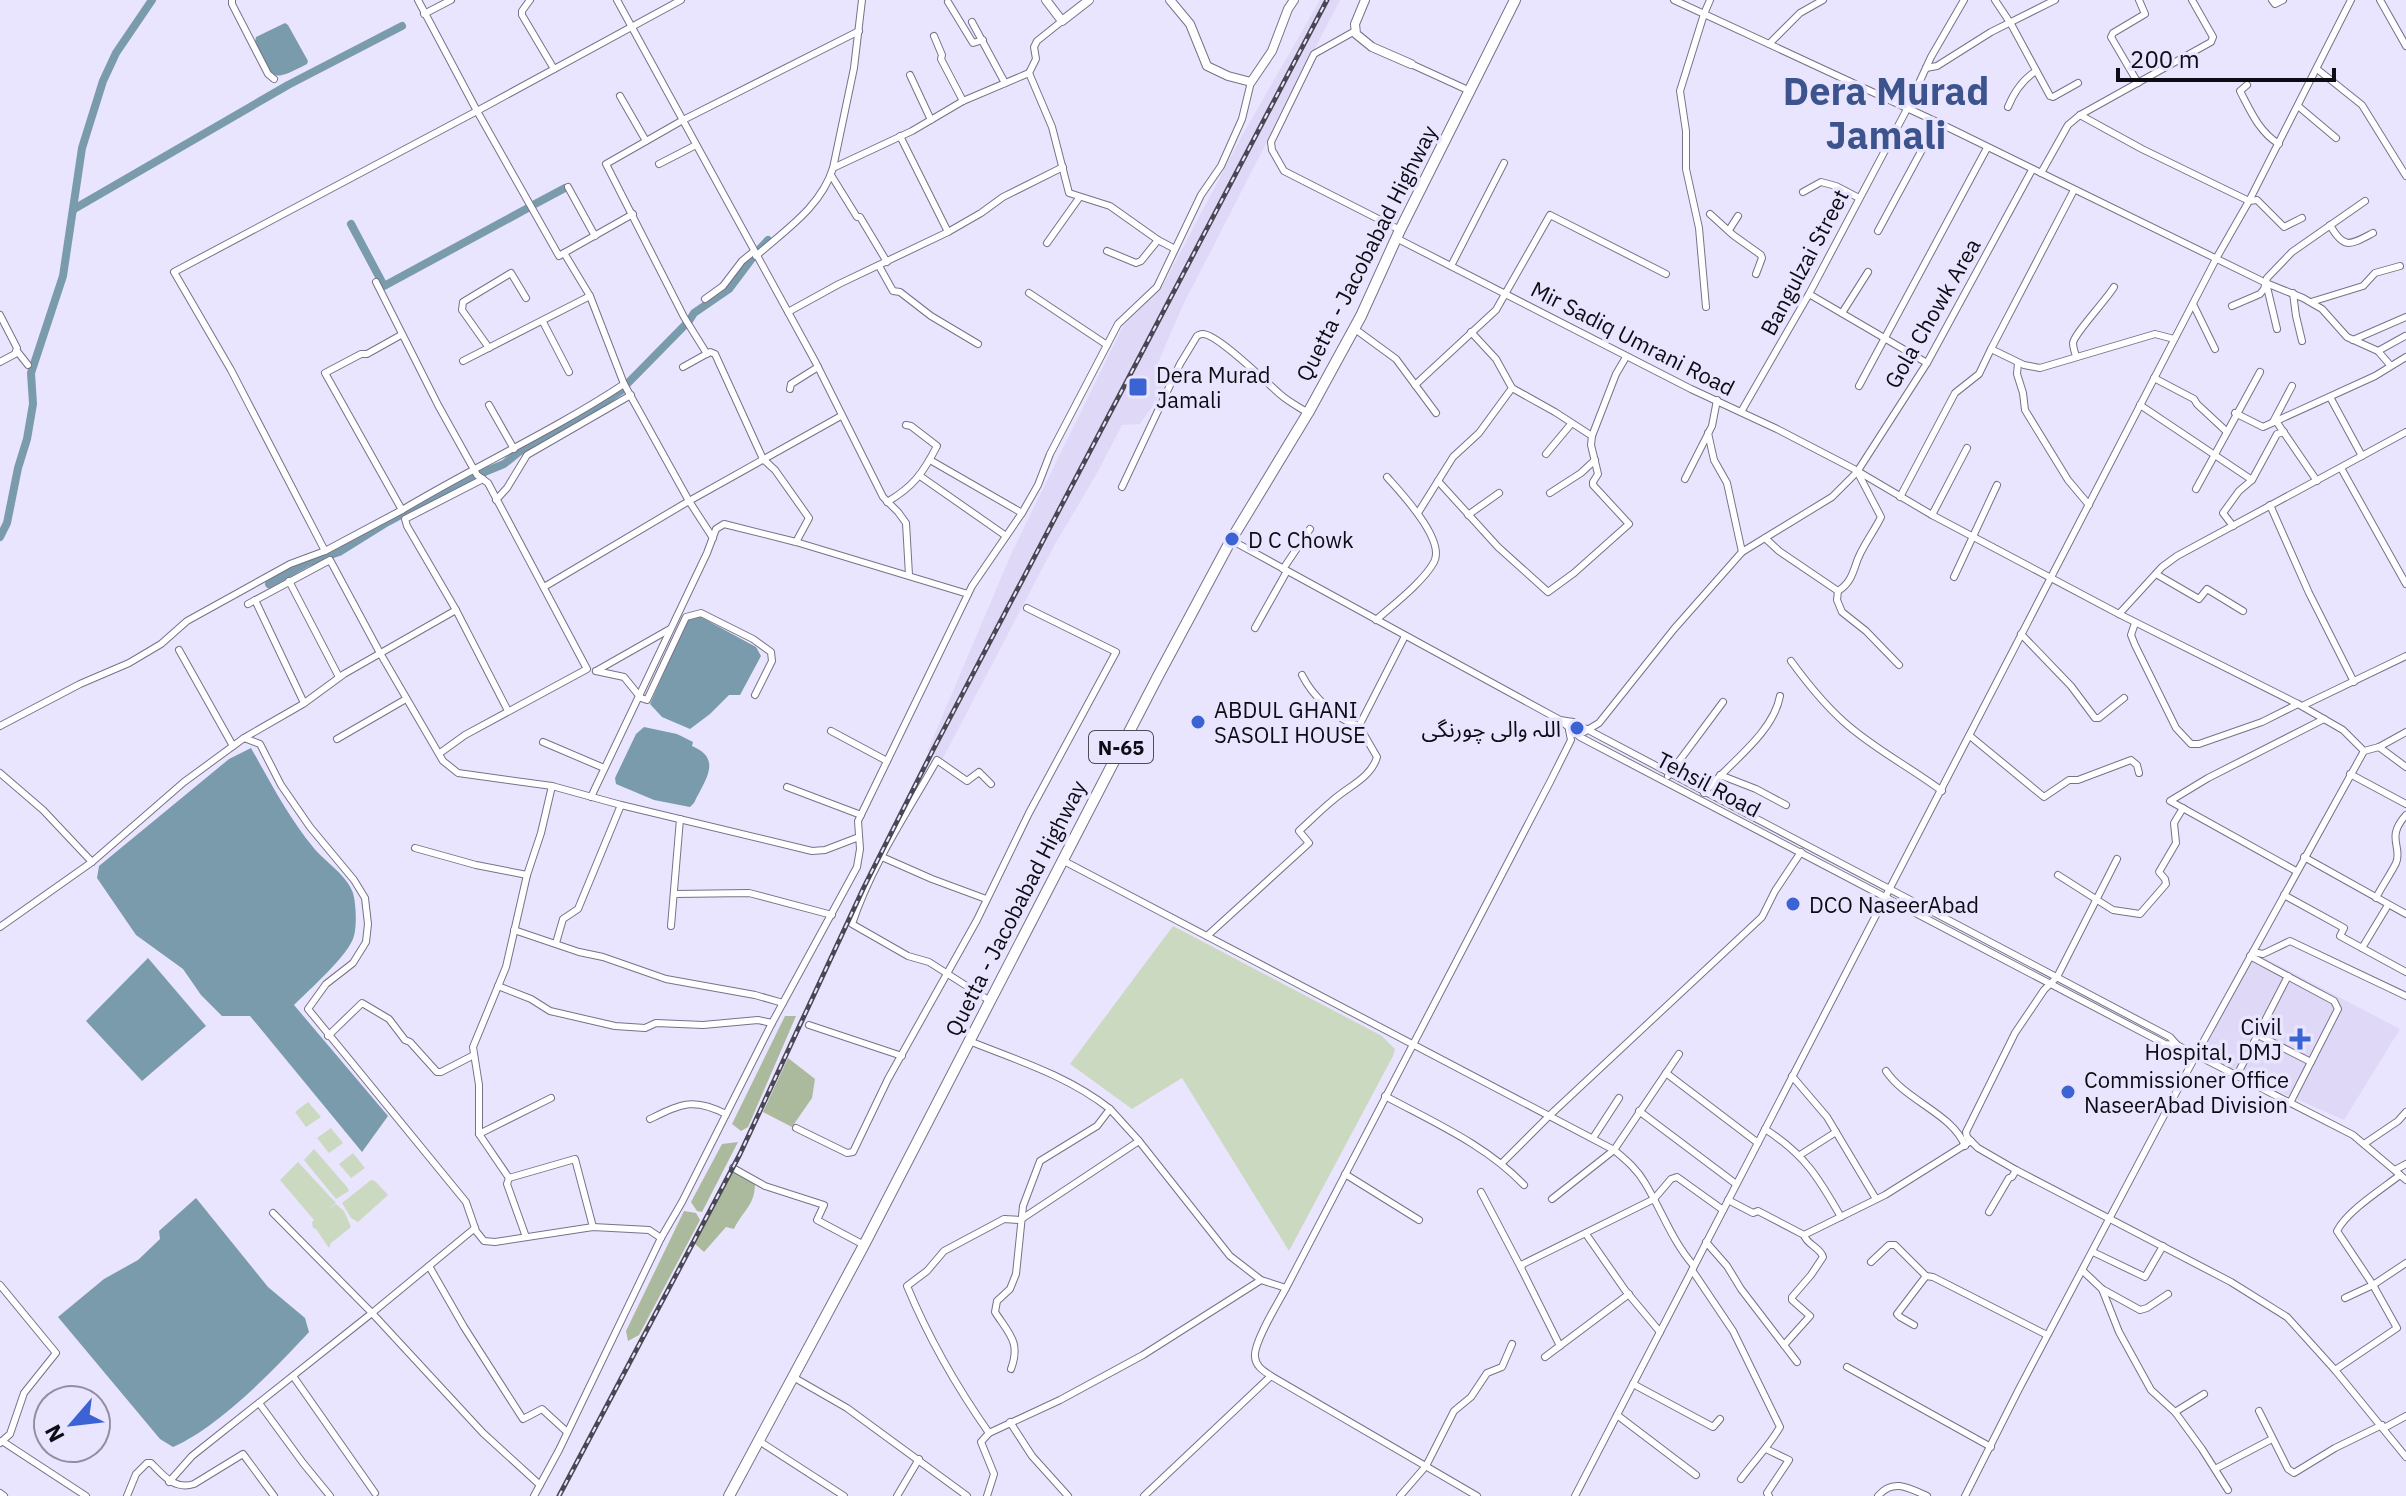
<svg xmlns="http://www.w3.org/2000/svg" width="2406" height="1496" font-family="'IBM Plex Sans','Noto Sans Arabic',sans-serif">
<rect width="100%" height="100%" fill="#eae5fe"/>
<g fill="#dfd8f7">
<polygon points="1320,0 1340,0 1183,305 1156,367 1164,390 1140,424 1122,425 1096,475 1054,546 942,760 928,750 1012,552 1123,326 1163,285 1243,134"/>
<polygon points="2253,952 2400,1029 2344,1120 2196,1055"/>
</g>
<g fill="#ccd9c1">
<polygon points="1173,926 1382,1036 1395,1049 1393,1056 1289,1251 1182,1078 1132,1109 1070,1064"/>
<polygon points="308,1102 321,1117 306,1127 295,1112"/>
<polygon points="331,1128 343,1143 329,1153 317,1138"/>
<polygon points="314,1149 347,1187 349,1191 336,1199 304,1160"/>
<polygon points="353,1153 365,1168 351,1178 339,1164"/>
<polygon points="298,1162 336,1203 328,1209 336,1204 344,1211 351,1227 331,1243 329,1248 316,1229 313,1228 312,1222 314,1220 280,1180"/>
<polygon points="371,1180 375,1181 388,1195 358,1222 351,1218 342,1203"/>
</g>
<g fill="#abba9d">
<polygon points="785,1016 796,1016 748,1127 741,1131 732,1124"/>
<polygon points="788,1058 815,1079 812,1098 792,1127 763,1112"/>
<polygon points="738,1142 702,1212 697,1211 691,1202 722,1144"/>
<path d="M732,1171L755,1183C755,1206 743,1210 734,1229L726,1227L704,1252L694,1243Z"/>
<polygon points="684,1211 696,1213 700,1220 639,1335 628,1341 626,1331"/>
</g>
<g fill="#7a9bab">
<path d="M285,23L288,25L308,61L307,64C268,84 274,79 255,42L256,37Z"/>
<polygon points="699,616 756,647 761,656 740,695 729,695 710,714 690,729 662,717 650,704 688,618"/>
<path d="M644,727L677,734L693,742L692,746C723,759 705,780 694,803L690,807L654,800L616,784L615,778L636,734Z"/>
<path d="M251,748C269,780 289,818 313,847C324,861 347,875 353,893C356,904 357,924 354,936C349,955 309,990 294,1005L388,1116L362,1152L250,1016H222L201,995L183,969L136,935L97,878L99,866L229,759Z"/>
<polygon points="148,958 206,1026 142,1081 86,1021"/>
<path d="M196,1198L268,1287L305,1318L309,1332C274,1370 219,1427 173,1447L160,1439L58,1317L104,1279L138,1260L160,1239L159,1231Z"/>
</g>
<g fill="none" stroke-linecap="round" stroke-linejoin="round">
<g stroke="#7a9bab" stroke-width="8">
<polyline points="535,204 565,188"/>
<polyline points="74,209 288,85 402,26"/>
<polyline points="351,224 384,286 528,208"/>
<polyline points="756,253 768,240"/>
<polyline points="689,321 694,313 729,289 753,257"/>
<polyline points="627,384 686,324"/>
<polyline points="482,473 504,464 519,452 587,414 622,390"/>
<polyline points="0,537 7,523 18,468 27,439 33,404 31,373 63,276 82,148 103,81 116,53 152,0"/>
<polyline points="269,584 307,563 339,552 384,524 471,477"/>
</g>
<defs>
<g id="street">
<polyline points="232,0 232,4 268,74 274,79"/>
<polyline points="530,0 522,11 522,15 554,69"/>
<polyline points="617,0 816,363 883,497 898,512 906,523 909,575"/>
<polyline points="681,0 477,111 559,256 564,253 590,296 624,384 689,501 713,538"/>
<polyline points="1674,0 1937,122 2266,283 2303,298 2322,309 2347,337 2378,351 2390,365"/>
<polyline points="1995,0 2011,24 2050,96 2053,97 2078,83"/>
<polyline points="2272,0 2275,4 2283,0"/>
<polyline points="2380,0 2406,46"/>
<polyline points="948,2 973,43 983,40"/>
<polyline points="424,14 451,0"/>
<polyline points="1062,21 1037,41 1034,47 1036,59 1029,73 1052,127 1069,193 1110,206 1158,240 1175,249"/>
<polyline points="972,22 1005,83"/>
<polyline points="1355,31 1314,54 1271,142 1272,150 1284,171 1400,230"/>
<polyline points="934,36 942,55 941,59 963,101"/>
<polyline points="1769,44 1800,13 1823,0"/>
<polyline points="1411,64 1470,91"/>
<polyline points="1926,68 1937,66 1991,32 2055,0"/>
<polyline points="2317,69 2362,105 2406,176"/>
<polyline points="910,75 931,120"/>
<polyline points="2138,83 2111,37 2113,33 2145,14 2139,0"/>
<path d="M2247,85L2240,91C2250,110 2259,132 2279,144"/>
<polyline points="620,96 646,141"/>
<polyline points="2298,106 2336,138"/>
<path d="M2008,107C2014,92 2022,80 2036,71"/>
<polyline points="2080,115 2142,149 2249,201 2257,200 2284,227 2302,218"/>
<polyline points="900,136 948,232"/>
<polyline points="659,164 696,145"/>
<polyline points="833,168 854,68 862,0"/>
<polyline points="2041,173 2068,125 2080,115 2211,42 2213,37 2192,0"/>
<polyline points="831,175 857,217 860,217 887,262"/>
<polyline points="568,187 595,236"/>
<polyline points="2074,190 1991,349 2024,365 2040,368 2155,334 2174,339"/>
<polyline points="1803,192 1821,182 1836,186 1859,198"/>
<polyline points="1710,214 1733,235 1761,255 1762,258 1756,274"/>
<path d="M2330,225C2344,250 2350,245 2373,233"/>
<polyline points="1729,230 1738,216"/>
<polyline points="1878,231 1937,122"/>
<polyline points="1396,238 1691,389 1777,429 1854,469 1932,515 2119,614 2298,704 2343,730 2364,751 2379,747 2406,732"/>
<polyline points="1047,243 1079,198"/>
<polyline points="1107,251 1136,263 1141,261 1158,240"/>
<polyline points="564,253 633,214"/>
<path d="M756,256C785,230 821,207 833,168L912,131L963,101L1029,73"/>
<polyline points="879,266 893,291 900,292 931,316 978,344"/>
<polyline points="1451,266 1504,163"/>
<polyline points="376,282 438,405 477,475 488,483 587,669 465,735 440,753"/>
<polyline points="2267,287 2277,329"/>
<polyline points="1029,293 1107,345"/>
<polyline points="2293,293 2296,316 2302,341"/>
<polyline points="1809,294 1927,363"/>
<polyline points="705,299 723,286 742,261 753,252"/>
<polyline points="2311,302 2363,286 2375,273 2400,266"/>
<polyline points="2193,304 2215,349"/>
<polyline points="2232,306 2260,294 2264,289 2267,278 2292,252 2365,201"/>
<polyline points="1706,307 1699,228 1686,169 1686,131 1680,91 1704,14 1710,0"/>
<polyline points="788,312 839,284 948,232 981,213 1003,197 1063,167"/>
<polyline points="1842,313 1868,272"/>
<polyline points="0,315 17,348 15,354 0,362"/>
<polyline points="543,322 569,372"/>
<polyline points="1355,329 1396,359 1436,413"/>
<polyline points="1471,332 1496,359 1512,388 1555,412 1592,436"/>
<path d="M401,335L367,354H361L325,373L402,510C475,466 553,431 624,384"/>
<polyline points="2353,340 2406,317"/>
<polyline points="489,348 462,310 463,302 511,273 526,298"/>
<polyline points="17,351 28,365"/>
<polyline points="2378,351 2405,336"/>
<polyline points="707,354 684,317 606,164 683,120 859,31"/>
<path d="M2076,356C2075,353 2073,347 2073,343C2074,334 2107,299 2114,287"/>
<polyline points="463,361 590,296"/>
<polyline points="2018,363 2017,374 2023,393 2025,410 2068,480 2089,505"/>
<polyline points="683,367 710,352 715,354 763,459 775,470 809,518 796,542"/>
<polyline points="2154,378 2194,399 2197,404 2226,431"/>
<polyline points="1415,385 1496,310 1550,215 1666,274"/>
<polyline points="1859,386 1987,148"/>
<polyline points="790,389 791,384 818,367"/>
<polyline points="2330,397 2362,456"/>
<polyline points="489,405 514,449"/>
<polyline points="2140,405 2252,480"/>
<polyline points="1741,412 1809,294 1907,109 1931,57 1964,0"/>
<polyline points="2235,413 2263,427 2375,376 2406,357"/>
<polyline points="2276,421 2317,481"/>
<polyline points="2273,422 2292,386"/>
<polyline points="1708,433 1714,460 1727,483 1742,552"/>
<polyline points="1546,454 1571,424"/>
<polyline points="930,460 1022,513"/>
<polyline points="2341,468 2406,584"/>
<polyline points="920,476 1006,536"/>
<polyline points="483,479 405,519 407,526 456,610 508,711"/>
<polyline points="1685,479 1712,426 1717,400"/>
<polyline points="1438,481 1498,547 1548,592 1574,573 1629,524 1593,485 1593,482 1598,474 1591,445 1592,436 1616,374 1626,357"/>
<path d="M1122,487L1180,364L1197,336C1199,335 1200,334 1202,334C1216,332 1269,385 1281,395C1289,402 1299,407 1308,413"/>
<polyline points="2196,489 2260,372"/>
<polyline points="1550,493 1581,473 1595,460"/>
<polyline points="1900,497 1955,393 1979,374 1991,349"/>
<polyline points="496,500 507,488 527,455 631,395"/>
<path d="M887,502C913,487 923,473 937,446L911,426L906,425"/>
<polyline points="2270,505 2309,593 2354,682"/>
<polyline points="1418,513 1453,457 1479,433 1512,388"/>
<polyline points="1468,515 1499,493"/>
<polyline points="1932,515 1967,448"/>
<polyline points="2233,526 2223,513 2239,491 2252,480 2277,434 2284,432"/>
<path d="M1765,538L1779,551L1838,591C1849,584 1852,576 1856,564C1860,549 1874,532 1881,517L1859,475"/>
<polyline points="1231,540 1560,720 1580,737 2165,1044 2177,1045"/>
<polyline points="325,551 402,510"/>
<polyline points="1283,569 1310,529"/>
<polyline points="2156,574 2199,599 2207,589 2243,611"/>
<polyline points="1954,577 1997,485"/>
<polyline points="289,581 339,677"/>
<polyline points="544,587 689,501 841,416"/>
<polyline points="1838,591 1837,600 1842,612 1866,631 1899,665"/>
<polyline points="255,600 304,703"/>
<polyline points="248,604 330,560 380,653 443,761 458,773 552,786 621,805 812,851 825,850 859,837"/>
<polyline points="2119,614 2162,567 2177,556 2406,432"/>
<path d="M1376,620C1393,605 1424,581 1434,562C1446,540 1401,493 1387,477"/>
<polyline points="2135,623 2131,635 2135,645 2176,728 2191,744 2199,744 2262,722 2298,704"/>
<polyline points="1255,628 1287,571"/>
<polyline points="2021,634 2071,686 2095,718 2099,718 2124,698"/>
<polyline points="179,650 233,746"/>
<path d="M1791,661C1807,683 1824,704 1844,722C1874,749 1910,767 1942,791"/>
<polyline points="596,671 624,677 641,698 647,700 686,617 701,613 753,639 771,652 772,661 755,695"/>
<polyline points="596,671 670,629"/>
<path d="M1302,675C1312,695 1336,720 1359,726"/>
<polyline points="2302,706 2406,656"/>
<polyline points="1560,720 1573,722 2170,1037 2177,1045 2353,1135 2406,1180"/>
<polyline points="0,726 80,684 129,663 161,644 187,621 290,564 325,551 231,370 174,272 477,111 418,0"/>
<polyline points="831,731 887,761"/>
<polyline points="1584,732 1599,723 1674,629 1742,552 1832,497 1857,472 1927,363 2032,170"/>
<polyline points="1970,736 2044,797 2069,780 2078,780 2131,760 2137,765 2139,773"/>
<polyline points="244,738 303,704 344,674 456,610"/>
<polyline points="337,739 406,699"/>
<polyline points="543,742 604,768"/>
<polyline points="2379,747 2406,767"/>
<polyline points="0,773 43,810 92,862"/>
<polyline points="2350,774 2406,804"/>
<polyline points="1720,775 1756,789 1786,805"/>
<polyline points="1668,776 1723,702"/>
<polyline points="787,787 861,815"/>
<path d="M1704,793C1728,764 1773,734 1780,696"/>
<polyline points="591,797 707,553 716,529 724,524 796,542 968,594"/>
<polyline points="415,848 476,865 527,875"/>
<polyline points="882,857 932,879 986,899"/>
<polyline points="2304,857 2406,914"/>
<polyline points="2117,859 2057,977 2044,990 2015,1033 1966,1132 1967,1137 1978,1148 2016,1170 2231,1282 2287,1317 2335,1370 2406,1457"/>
<path d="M1062,860L1614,1150C1626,1160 1637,1169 1645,1183C1662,1211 1672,1241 1694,1266"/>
<polyline points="2296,871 2170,801 2208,778 2324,719"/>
<polyline points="2058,875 2113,910 2140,914 2166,884 2165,879 2159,872 2176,843 2174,823 2183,808"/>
<polyline points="675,894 749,893 832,915"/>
<polyline points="2284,895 2344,928 2340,936 2406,972"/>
<path d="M2376,898C2382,886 2390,875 2396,863C2403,847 2385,838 2406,815"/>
<polyline points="671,926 680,819"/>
<polyline points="0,927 92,862 184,782 244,738 260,744 281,785 310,827 354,880 365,898 368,924 366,942 353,963 326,984 308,1009 466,1202 476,1231 484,1241 495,1242 593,1227 649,1230 661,1238"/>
<polyline points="514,930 579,952 603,957 666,979 755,995 783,1003"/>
<path d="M1207,936L1309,843L1299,831C1310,821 1321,810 1332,801C1347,787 1371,778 1377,757L1359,726L1405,636"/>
<polyline points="556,943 563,919 578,909 621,805"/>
<polyline points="2362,948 2388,905"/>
<polyline points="2253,952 2263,954 2290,941 2406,996"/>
<polyline points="2250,956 2334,1001 2338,1009 2290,1103"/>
<polyline points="498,986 531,999 550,1011 615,1026 645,1028 656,1023 703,1025 758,1020 772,1023"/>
<path d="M990,1001L929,962L908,956L852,924C871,866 907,813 937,760L967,781L979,772L991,784"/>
<polyline points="809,1025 902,1056"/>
<polyline points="2258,1035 2311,1062"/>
<polyline points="328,1036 362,1003 389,1019 405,1040 410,1042 437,1072 441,1072 474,1055"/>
<path d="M969,1041C1017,1060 1068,1076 1110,1109L1097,1126L1040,1161L1023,1206L1016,1274L1010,1289L997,1301L995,1312C1009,1334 1021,1342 1011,1369"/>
<path d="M1886,1071C1906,1101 1953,1114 1965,1146"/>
<polyline points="1666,1073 1758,1143"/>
<polyline points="1792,1076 1827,1117 1876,1199"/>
<polyline points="2236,1077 2288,976"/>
<path d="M1385,1096C1433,1122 1486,1145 1524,1185"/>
<polyline points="1110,1109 1139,1141 1230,1256 1261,1280"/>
<polyline points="1639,1111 1736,1184"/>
<path d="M650,1119C681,1104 693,1097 726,1114"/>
<polyline points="796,1128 847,1153 853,1152 888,1079 977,920 1029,813 1116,652 1027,608"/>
<path d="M1765,1129C1805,1155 1818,1177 1841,1217"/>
<polyline points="479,1134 551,1098"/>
<polyline points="1593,1138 1619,1098"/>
<path d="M1139,1141L1020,1220L1004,1219L944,1251L927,1271L907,1286C929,1339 956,1386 989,1433L1060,1400L1143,1355L1261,1280L1286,1288"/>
<polyline points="2364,1144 2398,1121 2406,1112"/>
<polyline points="1800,1155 1836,1132"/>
<polyline points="1502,1163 1550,1115 1762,917 1775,891 1801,852"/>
<polyline points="733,1168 765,1186 824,1205 817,1220 864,1245"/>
<polyline points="2395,1170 2406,1164"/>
<polyline points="1345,1174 1419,1220"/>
<polyline points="509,1178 575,1159 593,1227"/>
<polyline points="1481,1192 1521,1268"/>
<polyline points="1552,1199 1614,1150 1679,1054"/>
<polyline points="1728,1200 1753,1213 1758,1211 1804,1235 1885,1195 1971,1141"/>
<polyline points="1989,1212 2009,1178 2012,1177 2016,1170"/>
<polyline points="475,1228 372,1313 483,1433 540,1485"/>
<polyline points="1586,1234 1625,1290 1660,1332"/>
<polyline points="526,1237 507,1184 509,1178 479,1134 479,1085 473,1047 506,967 527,875 541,833 552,786"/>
<polyline points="1706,1242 1727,1266 1741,1289 1797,1362"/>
<polyline points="2093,1252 2145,1277 2163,1246"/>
<polyline points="1871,1262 1889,1245 1895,1245 1926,1276 1933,1277 2047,1335"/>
<polyline points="429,1266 464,1327 523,1419 542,1409 567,1432"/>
<path d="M1692,1270L1733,1331L1780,1427C1769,1446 1754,1461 1741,1479"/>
<polyline points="2083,1271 2102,1289 2140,1310 2147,1308 2168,1294"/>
<polyline points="0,1285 56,1353 24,1393 10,1434 0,1443"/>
<polyline points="2102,1289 2119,1332 2151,1390 2175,1412 2202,1449 2228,1490"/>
<polyline points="2345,1298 2373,1285 2406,1263"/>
<polyline points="1914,1325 1900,1317 1897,1314 1926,1276"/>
<path d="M1784,1345L1810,1316L1792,1300V1297L1811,1275L1823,1257C1820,1247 1807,1245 1804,1235"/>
<polyline points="1560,1346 1521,1268 1523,1264 1654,1199 1671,1179 1677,1177 1723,1210"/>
<polyline points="1545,1357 1629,1294"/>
<polyline points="1847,1367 1991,1447"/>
<path d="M2335,1370L2397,1328L2373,1285L2337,1231C2347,1211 2382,1189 2400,1175"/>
<polyline points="293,1376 375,1493"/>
<polyline points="793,1377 847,1408 967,1496"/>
<polyline points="1633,1384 1713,1427 1720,1419"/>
<polyline points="259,1403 303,1463 330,1496"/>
<polyline points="2259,1411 2288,1469 2294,1473 2335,1448 2382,1425"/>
<polyline points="2175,1412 2204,1394"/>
<polyline points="1617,1415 1696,1475"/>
<polyline points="1010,1422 1032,1456 1068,1496"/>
<polyline points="2384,1428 2406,1416"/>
<polyline points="2,1441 86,1496"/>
<polyline points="759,1441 844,1496"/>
<polyline points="1766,1449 1789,1460 1767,1493 1769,1496"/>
<polyline points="2215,1469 2272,1439"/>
<polyline points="169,1482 192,1456 372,1313 273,1213"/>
<polyline points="0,1493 4,1496"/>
<path d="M127,1496L136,1474L147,1463H151C164,1476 174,1490 194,1484L243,1454L274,1496"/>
<polyline points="534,1496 559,1450 661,1238 682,1202 772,1023 857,867 860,849 858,821 972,586 1022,513 1038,485 1050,454 1118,324 1157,287 1201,195 1221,166 1242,119 1251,82"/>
<polyline points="897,1496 919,1459"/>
<polyline points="987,1496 994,1474 981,1442 989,1433"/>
<polyline points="1144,1496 1271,1376"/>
<polyline points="1400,1496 1426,1466 1454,1411 1471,1397 1487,1373 1502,1367 1512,1344"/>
<path d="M1477,1496L1271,1376C1264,1371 1256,1367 1255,1357C1253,1343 1278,1303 1286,1288L1550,782L1571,740L1569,730L1573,722"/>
<polyline points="1575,1496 2217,257 2249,201 2351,0"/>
<path d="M1878,1496C1893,1478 1909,1488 1927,1496"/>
<polyline points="1965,1496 2019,1389 2196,1055 2364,751"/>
</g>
<g id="secondary">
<polyline points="1046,0 1062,21 1089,0"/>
<polyline points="1170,0 1190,24 1207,66 1228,76 1251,82 1272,51 1288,9 1294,0"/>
<polyline points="1365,0 1355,24 1356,34 1372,47 1411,64"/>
</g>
<polyline id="highway" points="729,1496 864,1245 1157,678 1231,540 1308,413 1361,316 1400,230 1515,0"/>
</defs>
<use href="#street" stroke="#777288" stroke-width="8"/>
<use href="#secondary" stroke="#777288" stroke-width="10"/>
<use href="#highway" stroke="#777288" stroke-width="12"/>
<use href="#street" stroke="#fff" stroke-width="6"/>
<use href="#secondary" stroke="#fff" stroke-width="8"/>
<use href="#highway" stroke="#fff" stroke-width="10"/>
<defs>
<polyline id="rail" points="559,1496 740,1154 864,887 933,750 1327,0"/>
</defs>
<use href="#rail" stroke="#4a4754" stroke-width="5"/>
<use href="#rail" stroke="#eae5fe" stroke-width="2" stroke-dasharray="6" stroke-linecap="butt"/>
</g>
<g fill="#3b63d4" stroke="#eae5fe" stroke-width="3">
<rect x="1128" y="377" width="20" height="20" rx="4"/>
<circle cx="1232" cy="539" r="8"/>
<circle cx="1198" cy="722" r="8"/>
<circle cx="1577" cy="728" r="8"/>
<circle cx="1793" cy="904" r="8"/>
<path d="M2296 1027h8v8h8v8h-8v8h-8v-8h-8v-8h8z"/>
<circle cx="2068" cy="1092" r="8"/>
</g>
<g text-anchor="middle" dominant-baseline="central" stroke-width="7" stroke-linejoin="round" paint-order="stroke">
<rect fill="#eae5fe" stroke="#4f4c5a" stroke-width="2" x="1089" y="731" width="64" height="32" rx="6"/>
<g font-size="20" font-weight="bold" fill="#0d0b13">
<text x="1121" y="747">N-65</text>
</g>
<g font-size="22" fill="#0d0b13" stroke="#eae5fe">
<text transform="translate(1366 253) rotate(-63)">Quetta - Jacobabad Highway</text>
<text transform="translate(1804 262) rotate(-62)">Bangulzai Street</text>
<text transform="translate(1932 313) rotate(-60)">Gola Chowk Area</text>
<text transform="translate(1633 338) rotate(27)">Mir Sadiq Umrani Road</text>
<text transform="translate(1709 784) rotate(28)">Tehsil Road</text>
<text transform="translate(1015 908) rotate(-63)">Quetta - Jacobabad Highway</text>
</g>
<g font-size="22" fill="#0d0b13" stroke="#eae5fe" text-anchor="start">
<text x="1156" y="374">Dera Murad<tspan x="1156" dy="25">Jamali</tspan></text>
<text x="1248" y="539">D C Chowk</text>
<text x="1214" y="709">ABDUL GHANI<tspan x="1214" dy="25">SASOLI HOUSE</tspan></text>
<text x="1561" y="728" text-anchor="end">اللہ والی چورنگی</text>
<text x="1809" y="904">DCO NaseerAbad</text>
<text x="2282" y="1026" text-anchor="end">Civil<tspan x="2282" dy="25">Hospital, DMJ</tspan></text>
<text x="2084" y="1079">Commissioner Office<tspan x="2084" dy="25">NaseerAbad Division</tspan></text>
</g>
<g font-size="38" font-weight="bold" fill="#3c538e" stroke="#eae5fe">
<text x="1886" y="90">Dera Murad<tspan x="1886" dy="44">Jamali</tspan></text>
</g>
</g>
<g transform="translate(72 1424) rotate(242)"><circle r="38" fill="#eae5fe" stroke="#928ea0" stroke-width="2"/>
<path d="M0-6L14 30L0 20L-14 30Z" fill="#3b63d4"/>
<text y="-12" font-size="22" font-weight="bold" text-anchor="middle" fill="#0d0b13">N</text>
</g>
<path d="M2118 68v12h216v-12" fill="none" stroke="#0d0b13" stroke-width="4"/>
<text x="2130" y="68" font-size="24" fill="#0d0b13" stroke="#eae5fe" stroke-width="6" paint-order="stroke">200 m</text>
</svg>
